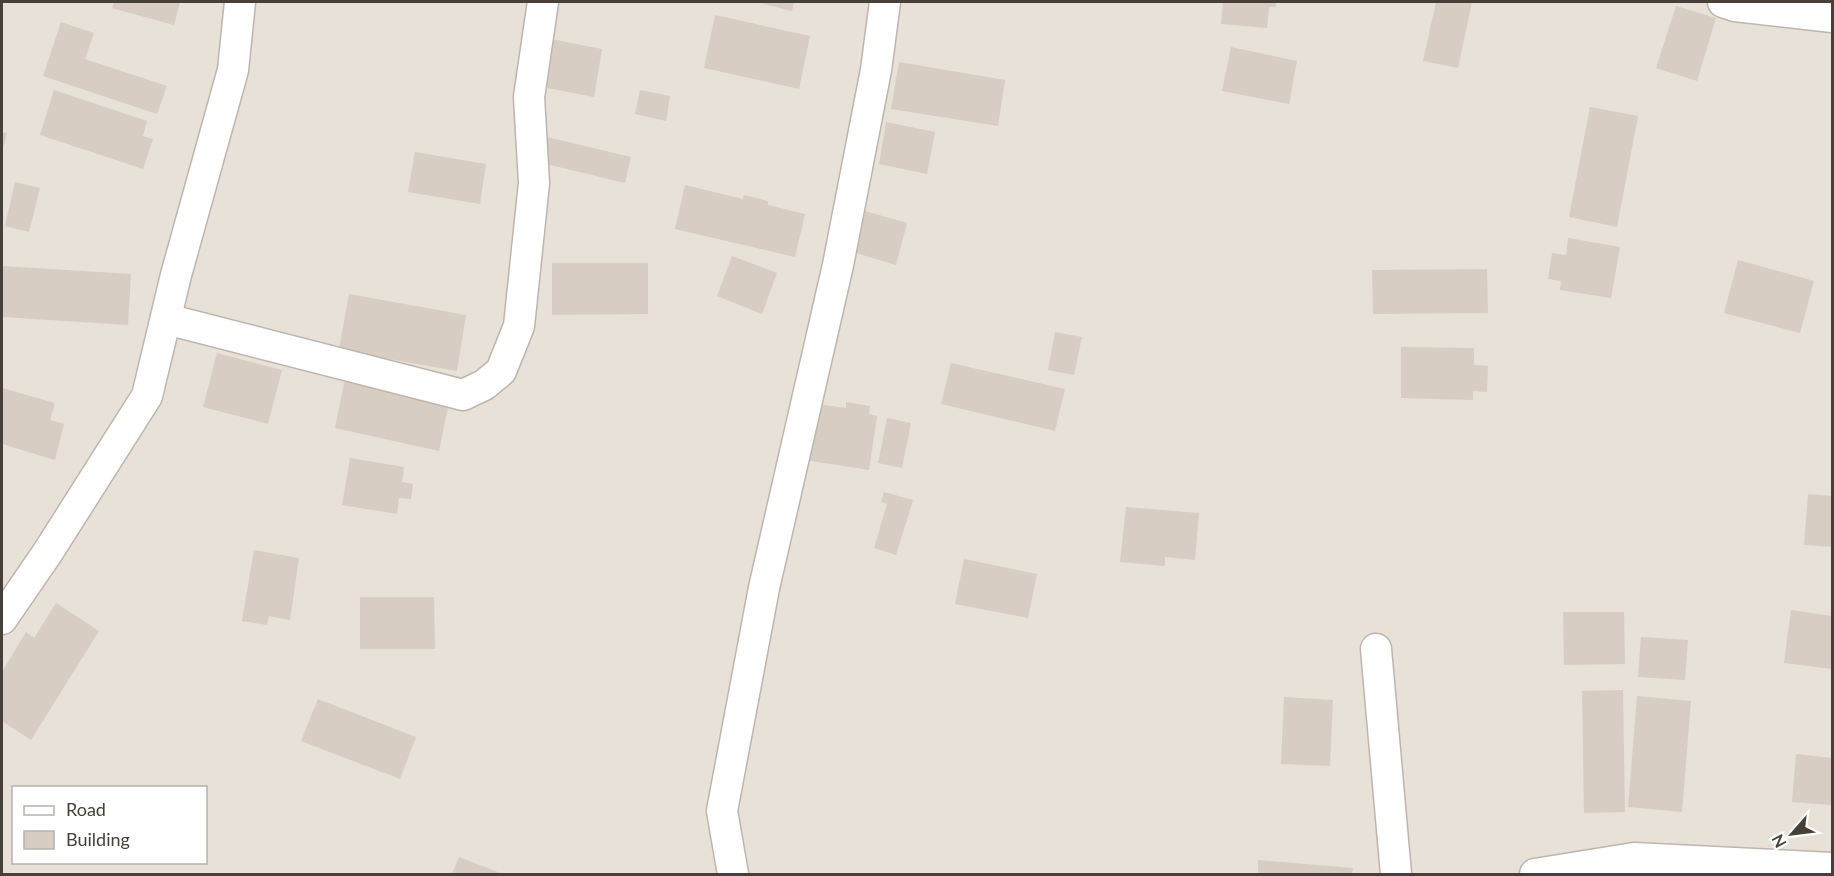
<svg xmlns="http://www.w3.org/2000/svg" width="1834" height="876" font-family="Lato,sans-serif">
<rect width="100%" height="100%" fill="#f3efe9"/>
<path fill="#e7e1d7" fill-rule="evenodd" d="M2,2H1832V874H2ZM14,788H206V862H14Z"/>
<g fill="#d7cdc2">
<polygon points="114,2 180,2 174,25 112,8"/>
<polygon points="756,2 794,2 792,11"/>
<polygon points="1223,2 1276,2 1276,7 1269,7 1267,28 1221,24"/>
<polygon points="1436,2 1472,2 1458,68 1423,61"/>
<polygon points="1676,6 1716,18 1697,81 1656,68"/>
<polygon points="715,15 810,36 799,89 704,68"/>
<polygon points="61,22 94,33 85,59 167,86 157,114 43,76"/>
<polygon points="541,37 602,49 594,97 532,85"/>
<polygon points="1231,47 1297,61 1289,104 1222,91"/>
<polygon points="899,62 1005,80 998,126 891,109"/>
<polygon points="54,90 147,121 143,136 153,139 143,169 40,135"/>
<polygon points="640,90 670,96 666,121 635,114"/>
<polygon points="1590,107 1638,116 1617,227 1569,217"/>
<polygon points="886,122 935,132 927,174 879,164"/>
<polygon points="2,132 7,133 2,152"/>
<polygon points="547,137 631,157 625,183 542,163"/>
<polygon points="415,152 486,164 480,204 408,192"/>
<polygon points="15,182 40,188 29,232 5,226"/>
<polygon points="685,185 743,199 744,195 768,201 768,205 805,214 795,257 675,229"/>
<polygon points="858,209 907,223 896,265 846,250"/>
<polygon points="1568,238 1620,247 1611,298 1560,290 1561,281 1548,279 1552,253 1566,255"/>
<polygon points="732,256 777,273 762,314 717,296"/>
<polygon points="1738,260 1814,281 1800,333 1724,313"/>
<polygon points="552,263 648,263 648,314 552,315"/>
<polygon points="2,266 131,274 128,325 2,317"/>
<polygon points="1487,269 1488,313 1373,314 1372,270"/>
<polygon points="349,294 466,315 457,371 339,350"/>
<polygon points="1055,332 1082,337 1074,375 1048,370"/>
<polygon points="1401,347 1474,348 1474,365 1488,366 1487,392 1473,391 1473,400 1401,398"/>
<polygon points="217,353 282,370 268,424 203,407"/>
<polygon points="951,363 1065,389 1055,431 941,404"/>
<polygon points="345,379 449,402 439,451 335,428"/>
<polygon points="2,388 55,403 50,420 64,424 55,460 2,444"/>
<polygon points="846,402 870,406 869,414 877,416 869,470 799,459 817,404 846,408"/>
<polygon points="887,418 911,423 902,468 878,463"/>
<polygon points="350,458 404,467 402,482 413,484 411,499 399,498 397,514 342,505"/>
<polygon points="884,492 913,500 896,555 874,548 887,504 881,502"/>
<polygon points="1808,494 1832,496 1832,547 1804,545"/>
<polygon points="1126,507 1199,513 1195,560 1165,557 1165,566 1120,562"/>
<polygon points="254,550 299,558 290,620 269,616 267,625 242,621"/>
<polygon points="964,559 1037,574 1028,618 955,604"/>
<polygon points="360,597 434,597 435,649 360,649"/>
<polygon points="56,603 99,631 31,740 2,721 2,672 26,632 34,638"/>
<polygon points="1791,610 1832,616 1832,669 1784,663"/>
<polygon points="1563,612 1624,612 1625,664 1564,665"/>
<polygon points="1641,637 1688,640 1685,680 1638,677"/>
<polygon points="1623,690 1625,812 1584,813 1582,691"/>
<polygon points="1637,696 1691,701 1682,812 1628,807"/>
<polygon points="1284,697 1333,700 1330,766 1281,764"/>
<polygon points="318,699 416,737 400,779 301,741"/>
<polygon points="1796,754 1832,758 1832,805 1792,802"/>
<polygon points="459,857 503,874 452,874"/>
<polygon points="1258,860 1353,868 1352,874 1258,874"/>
</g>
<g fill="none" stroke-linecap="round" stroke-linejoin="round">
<defs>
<g id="minor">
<polyline points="1723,2 1735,6 1832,17"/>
<polyline points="166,319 463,395 484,385 501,371 519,326 534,183 529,97 543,2"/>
<polyline points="2,619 48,552 147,396 176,275 233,70 240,2"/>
<polyline points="1376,649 1396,874"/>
<polyline points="733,874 722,811 764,588 838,265 876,70 885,2"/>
<polyline points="1535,874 1634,858 1832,868"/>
</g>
</defs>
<use href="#minor" stroke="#beb6ac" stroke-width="33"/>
<use href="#minor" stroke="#fff" stroke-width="30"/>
</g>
<rect width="1834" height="876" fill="none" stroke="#464038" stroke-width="6"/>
<rect x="12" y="786" width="195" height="78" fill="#ffffff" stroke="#b5b3af" stroke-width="1.5"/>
<rect x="24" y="806" width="30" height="9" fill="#ffffff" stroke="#b5b3af" stroke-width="1.5"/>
<text x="66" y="816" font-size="18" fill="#464038">Road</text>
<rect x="24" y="831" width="30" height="18" fill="#d7cdc2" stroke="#b5b3af" stroke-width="1.5"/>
<text x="66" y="846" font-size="18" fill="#464038">Building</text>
<g transform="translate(1792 834) rotate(242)" stroke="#ffffff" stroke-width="4.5" paint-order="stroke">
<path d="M0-4.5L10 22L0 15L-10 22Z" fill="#464038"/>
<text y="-9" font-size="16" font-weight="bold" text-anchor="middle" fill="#464038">N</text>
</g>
</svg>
